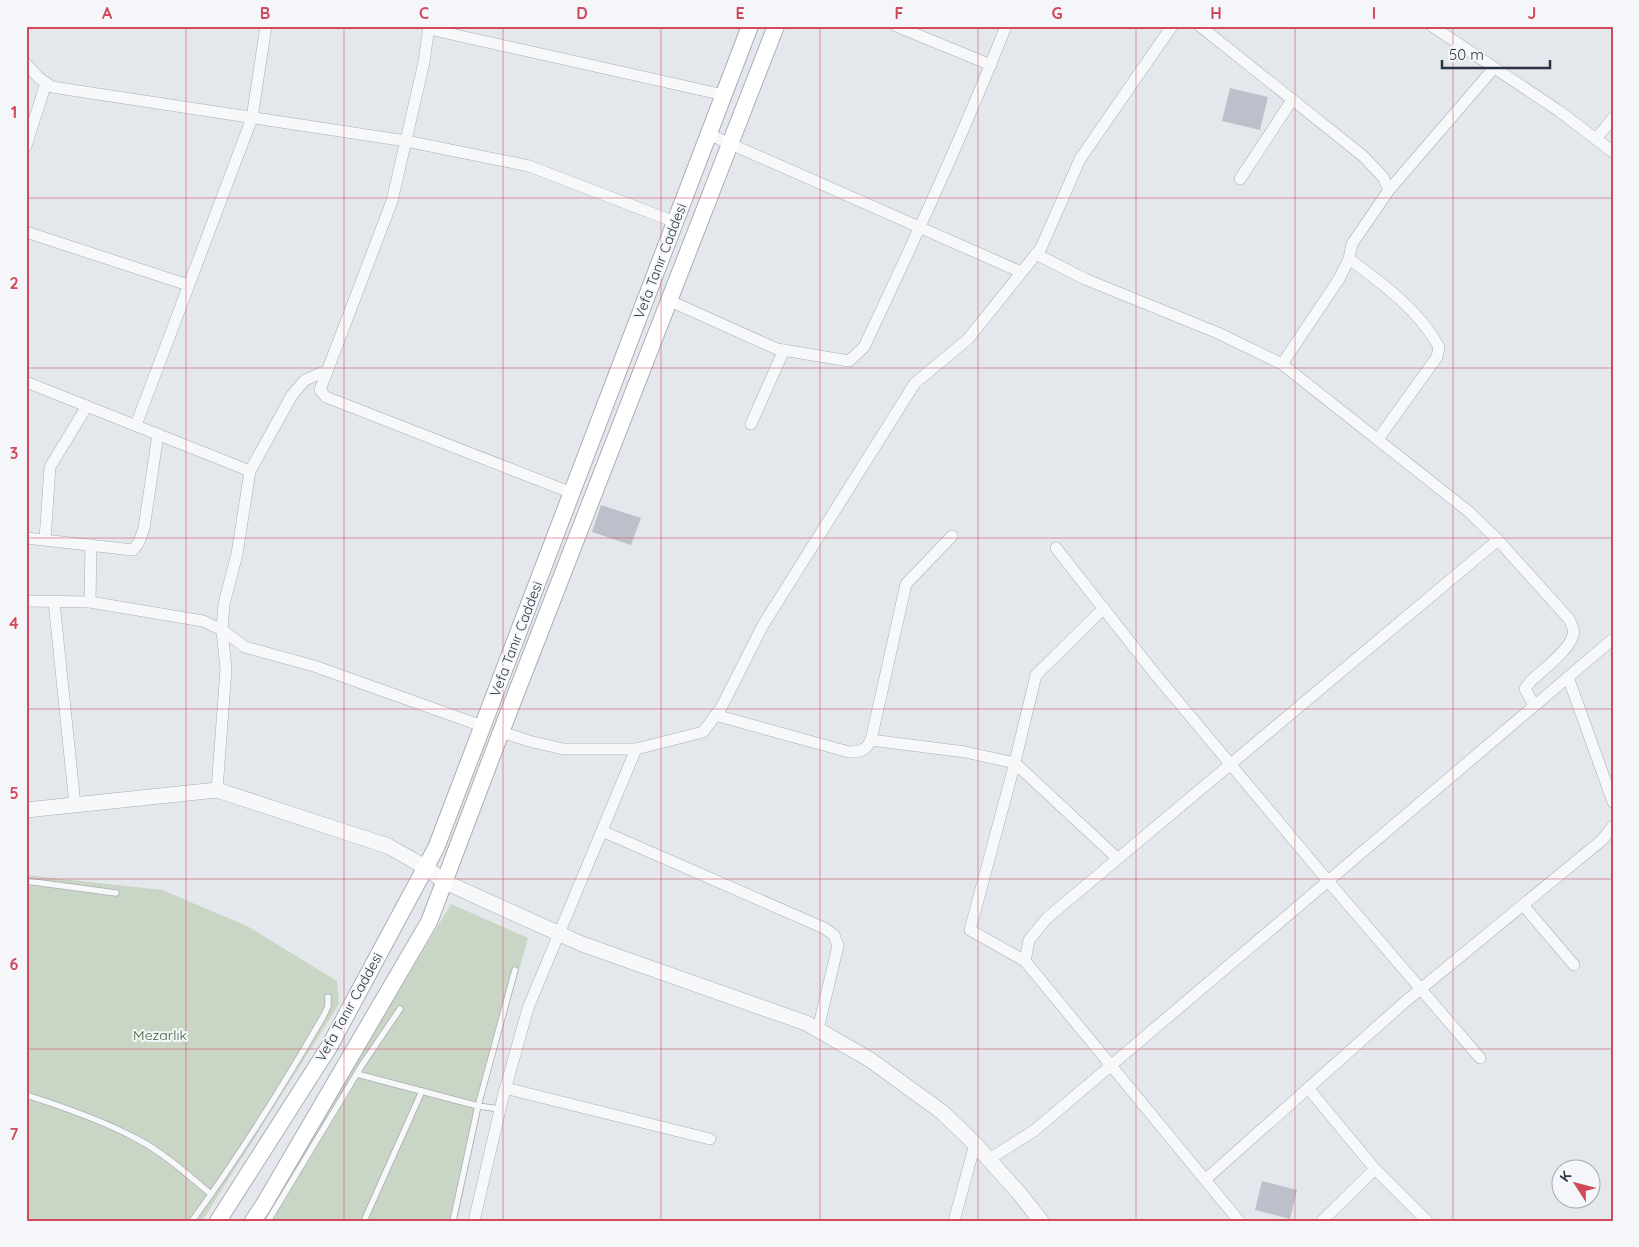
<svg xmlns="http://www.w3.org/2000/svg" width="1639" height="1247" font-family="Quicksand,sans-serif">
<rect width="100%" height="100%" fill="#e4e7ec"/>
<g fill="#c9d6c5">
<polygon points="26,875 162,890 247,926 337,981 339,1004 202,1221 26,1221"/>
<polygon points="451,904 528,938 486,1086 457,1221 261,1221"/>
</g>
<g fill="#bbc0ca">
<polygon points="1230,88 1268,97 1260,130 1222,121"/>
<polygon points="601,505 641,518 631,545 592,532"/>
<polygon points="1262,1181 1297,1190 1290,1219 1255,1210"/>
</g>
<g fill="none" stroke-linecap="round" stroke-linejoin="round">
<defs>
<g id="service">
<polyline points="26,881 116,893"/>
<polyline points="357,1074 478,1106 500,1109"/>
<path d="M26,1095C64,1107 102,1120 137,1139C164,1153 188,1175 211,1194"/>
<path d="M192,1221C240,1155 283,1086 324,1015L328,1006V997"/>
<polyline points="268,1221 362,1065 400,1009"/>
<polyline points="364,1221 422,1091"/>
<polyline points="453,1221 478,1106 515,970"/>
</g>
<g id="minor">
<polyline points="429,26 424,62 392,201 320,390 326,397 572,493"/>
<polyline points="896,26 991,65"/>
<polyline points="1200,26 1363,156 1383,177 1389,190 1352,244 1349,259 1339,279 1282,364"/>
<polyline points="1432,26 1559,111 1613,152"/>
<polyline points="429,29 724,95"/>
<polyline points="26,64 39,78 52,87 406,141 529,166 675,222"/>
<polyline points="708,134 1021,272"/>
<polyline points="1596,139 1613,118"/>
<polyline points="26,146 46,83"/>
<polyline points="1240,179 1292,100"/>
<polyline points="1389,190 1494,68"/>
<polyline points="26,232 188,285"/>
<path d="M1036,254L1085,279L1218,333L1282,364L1468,511L1498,540L1569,619C1571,624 1575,630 1573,635C1570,650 1541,671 1530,682L1525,689L1534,705"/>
<path d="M1349,259C1383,284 1419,310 1439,347L1437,357L1378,439"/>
<path d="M668,300L777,349L849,361L864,347C914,241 963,135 1006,26"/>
<polyline points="26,382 250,471"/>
<polyline points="751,424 784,350"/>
<polyline points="136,425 252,118 266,26"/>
<polyline points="26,538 133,550 139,542 144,528 158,434"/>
<polyline points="45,539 50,467 87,406"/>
<polyline points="1056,548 1155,674 1328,881 1480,1058"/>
<polyline points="26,601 90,602 203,621 222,630 245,647 314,666 482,726"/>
<polyline points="54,602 75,805"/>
<polyline points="90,602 91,545"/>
<polyline points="1104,608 1036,675 1013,770 970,930 1025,961 1239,1221"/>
<polyline points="1568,677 1613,802"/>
<path d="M715,715L849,752C861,752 866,750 871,740L906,584L952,536"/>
<polyline points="501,732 529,741 563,749 636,749 703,732 721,708 763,625 915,383 968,339 1041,248 1080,159 1172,26"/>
<polyline points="871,740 965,752 1015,763 1117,858"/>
<polyline points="217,790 226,669 222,630 224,604 237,554 250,471 292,395 305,380 326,371"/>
<polyline points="602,831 824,928 834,935 838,946 818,1029"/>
<polyline points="1523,905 1574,965"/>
<polyline points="1025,961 1029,940 1047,918 1498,540"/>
<polyline points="505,1088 710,1139"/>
<polyline points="1308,1088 1375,1169 1427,1221"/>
<polyline points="988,1160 1035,1130 1613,639"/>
<polyline points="1206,1179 1406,1001 1602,840 1613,826"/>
<polyline points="474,1221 503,1097 528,1008 636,749"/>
<polyline points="954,1221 975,1144"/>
<polyline points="1322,1221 1375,1169"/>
</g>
<polyline id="tertiary" points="26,810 217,790 388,846 425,867 445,882 582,944 806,1023 869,1059 942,1112 975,1144 1019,1193 1041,1221"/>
<g id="secondary">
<polyline points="218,1221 329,1047 436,848 750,26"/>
<polyline points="253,1221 263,1206 429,922 501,732 776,26"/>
</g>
</defs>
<use href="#service" stroke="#a9aeb7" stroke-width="7"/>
<use href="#minor" stroke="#a9aeb7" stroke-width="12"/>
<use href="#tertiary" stroke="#a9aeb7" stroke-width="16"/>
<use href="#secondary" stroke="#a9aeb7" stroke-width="18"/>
<use href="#service" stroke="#f7f8fa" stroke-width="5.5"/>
<use href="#minor" stroke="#f7f8fa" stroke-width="11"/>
<use href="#tertiary" stroke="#f7f8fa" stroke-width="15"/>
<use href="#secondary" stroke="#fff" stroke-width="16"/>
</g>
<path fill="none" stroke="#d1495b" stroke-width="1" stroke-opacity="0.55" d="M186,26V1221M344,26V1221M503,26V1221M661,26V1221M820,26V1221M978,26V1221M1136,26V1221M1295,26V1221M1453,26V1221M26,198H1613M26,368H1613M26,538H1613M26,709H1613M26,879H1613M26,1049H1613"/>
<g text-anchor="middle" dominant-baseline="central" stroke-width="4" stroke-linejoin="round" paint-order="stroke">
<g font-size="14" fill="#2b3445" stroke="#f4f6f9">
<text transform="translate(660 261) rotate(-69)">Vefa Tanır Caddesi</text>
<text transform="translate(516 639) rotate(-69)">Vefa Tanır Caddesi</text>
<text transform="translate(349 1007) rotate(-61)">Vefa Tanır Caddesi</text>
</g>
<g font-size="14" fill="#3f6138" stroke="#f4f6f9">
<text x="160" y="1035">Mezarlık</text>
</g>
</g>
<rect width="1639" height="1247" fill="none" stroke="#f4f6f9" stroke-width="55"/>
<g transform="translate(1576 1184) rotate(306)"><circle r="24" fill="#f4f6f9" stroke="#a4a8b1"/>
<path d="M0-4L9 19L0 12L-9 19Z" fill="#d1495b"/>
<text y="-8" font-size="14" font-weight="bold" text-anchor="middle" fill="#2b3445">K</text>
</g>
<path d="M1442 60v8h108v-8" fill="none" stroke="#2b3445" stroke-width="2.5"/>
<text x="1449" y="60" font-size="15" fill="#2b3445" stroke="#f4f6f9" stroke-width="4" paint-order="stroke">50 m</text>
<rect x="28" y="28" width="1584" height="1192" fill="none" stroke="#d1495b" stroke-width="2"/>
<g font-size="16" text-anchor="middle" font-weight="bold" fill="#d1495b">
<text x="107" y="19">A</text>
<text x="265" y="19">B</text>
<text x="424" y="19">C</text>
<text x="582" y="19">D</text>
<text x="740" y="19">E</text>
<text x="899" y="19">F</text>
<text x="1057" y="19">G</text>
<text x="1216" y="19">H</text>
<text x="1374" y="19">I</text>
<text x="1532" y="19">J</text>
<text x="14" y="118">1</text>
<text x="14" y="289">2</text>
<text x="14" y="459">3</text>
<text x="14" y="629">4</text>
<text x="14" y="799">5</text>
<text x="14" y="970">6</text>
<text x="14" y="1140">7</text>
</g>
</svg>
